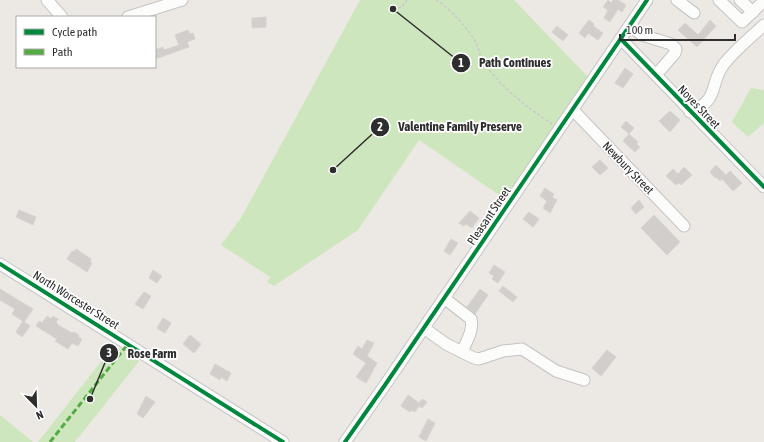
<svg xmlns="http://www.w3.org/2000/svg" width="764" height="442" font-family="'Asap Condensed',sans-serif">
<rect width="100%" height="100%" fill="#ece8e4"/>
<g fill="#cee6be">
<polygon points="360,0 514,0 588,77 505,199 419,140 358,230 274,286 267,282 270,277 221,245 241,218"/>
<polygon points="751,88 764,90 764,123 748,137 732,122"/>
<polygon points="114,345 139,361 75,442 38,442"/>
<polygon points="0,415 33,442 0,442"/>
</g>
<g fill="#d1cecb" stroke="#d7d4d0">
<polygon points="608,0 611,3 613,0 618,0 626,5 622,12 618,9 610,22 604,18 608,10 603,7"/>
<polygon points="266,17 266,27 252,28 252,18"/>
<polygon points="589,20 594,24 593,26 603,33 598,40 588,33 585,38 579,33"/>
<polygon points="710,20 716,26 697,47 678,30 685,23 698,35"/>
<polygon points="557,26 568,35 563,41 552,32"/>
<polygon points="188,30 190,34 193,33 195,39 187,42 189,47 155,59 155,50 163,47 164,50 179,45 175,35"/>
<polygon points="625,68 633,74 623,88 615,83"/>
<polygon points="670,111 680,120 670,132 659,121"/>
<polygon points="626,121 634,128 629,134 621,127"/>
<polygon points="629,134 638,142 636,144 640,147 635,152 623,141"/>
<polygon points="600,160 608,168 600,175 592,167"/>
<polygon points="716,165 726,175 730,171 742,183 733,191 722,179 720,181 716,177 715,178 710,172"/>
<polygon points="684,167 692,175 681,185 679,183 676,185 666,176 673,169 678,174"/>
<polygon points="545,188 554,194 552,197 557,200 550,213 543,208 547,201 540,196"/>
<polygon points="639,200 644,207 636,214 631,208"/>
<polygon points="19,210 36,217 33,225 16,217"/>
<polygon points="470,211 479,218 472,228 466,224 464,226 459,223"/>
<polygon points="529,212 539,219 533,227 523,219"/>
<polygon points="654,215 680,242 667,255 641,228"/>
<polygon points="451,239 458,243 450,255 444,251"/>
<polygon points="76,249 91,259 90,262 92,263 87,272 67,259 72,251 74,252"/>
<polygon points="494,265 505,272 498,283 492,279 494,276 489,273"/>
<polygon points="153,270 162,276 157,283 149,278"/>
<polygon points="503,286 517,297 513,302 499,291"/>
<polygon points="0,289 33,309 24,322 12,314 15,309 0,300"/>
<polygon points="480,289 488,295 475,314 467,307"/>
<polygon points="144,292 151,296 143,309 135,304"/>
<polygon points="47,316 51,319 53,316 58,319 56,322 58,325 72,333 74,332 79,335 78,337 82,339 78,346 72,343 68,349 55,341 57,339 36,326 39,321 42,323"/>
<polygon points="163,318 171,323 165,333 157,328"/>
<polygon points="23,321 30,326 22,337 16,332"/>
<polygon points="190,335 201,344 194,353 183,344"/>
<polygon points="367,340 374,343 367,356 377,363 366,383 356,377 366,363 353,354 358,346 362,349"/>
<polygon points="607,350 616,357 601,376 592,368"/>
<polygon points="215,364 231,373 227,381 221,377 220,380 210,374"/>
<polygon points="408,395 419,403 422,399 427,402 422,408 419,406 415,412 411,410 410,412 401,406"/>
<polygon points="146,396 155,402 143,418 137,414"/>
<polygon points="428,419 435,423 426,441 419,437"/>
</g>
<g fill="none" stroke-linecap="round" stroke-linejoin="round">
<defs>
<g id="minor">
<polyline points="47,0 62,17"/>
<polyline points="677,0 694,13"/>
<polyline points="719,0 742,22 764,1"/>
<polyline points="740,0 753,12"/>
<polyline points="128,17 182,0"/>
<polyline points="630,25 642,35 671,44 676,49 675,53 656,75"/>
<polyline points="621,39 764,187"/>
<polyline points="573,110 684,226"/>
<path d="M690,112C721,99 708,86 724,64C735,50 751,37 764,25"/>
<polyline points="0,264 283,442"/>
<path d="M444,298L471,319C474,330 466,342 462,352"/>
<polyline points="424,328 446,344 474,358 479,359 503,351 522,349 556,371 584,380"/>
<polyline points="345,442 385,385 647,0"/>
</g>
</defs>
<use href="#minor" stroke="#c5c4c5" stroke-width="13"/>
<g stroke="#c9c9c8" stroke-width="1.5" stroke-dasharray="3 2" stroke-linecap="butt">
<path d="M436,0C447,5 473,34 477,45C480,50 479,57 483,62C501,87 526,107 552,124"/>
<polyline points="393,9 402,7 407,0"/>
</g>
<use href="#minor" stroke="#fcfcfb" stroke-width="11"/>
<polyline stroke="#54ab44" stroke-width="3" stroke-dasharray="6 3" stroke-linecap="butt" points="50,442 128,344"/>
<defs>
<g id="cycleway">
<polyline points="621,39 764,187"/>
<polyline points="0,264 283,442"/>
<polyline points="345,442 385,385 647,0"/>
</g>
</defs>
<use href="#cycleway" stroke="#fff" stroke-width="6"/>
<use href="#cycleway" stroke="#00873e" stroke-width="4"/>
</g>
<g text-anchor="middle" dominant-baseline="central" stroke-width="3.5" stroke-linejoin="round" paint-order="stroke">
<g font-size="12" fill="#2e2e2e" stroke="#fff">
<text transform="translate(699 107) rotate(46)">Noyes Street</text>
<text transform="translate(628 168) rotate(46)">Newbury Street</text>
<text transform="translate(489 216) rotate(-56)">Pleasant Street</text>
<text transform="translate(76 300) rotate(32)">North Worcester Street</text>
</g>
</g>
<path fill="none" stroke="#2e2e2e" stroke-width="1.5" d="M393 9L461 63M333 170L380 127M90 399L109 353"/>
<g fill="#2e2e2e" stroke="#fff" stroke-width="1.5">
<circle cx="393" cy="9" r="4"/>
<circle cx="333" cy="170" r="4"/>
<circle cx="90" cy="399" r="4"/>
<circle cx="461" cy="63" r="10"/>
<circle cx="380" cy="127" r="10"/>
<circle cx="109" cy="353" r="10"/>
</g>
<g font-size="12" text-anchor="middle" font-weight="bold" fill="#fff">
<text x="461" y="67">1</text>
<text x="380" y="131">2</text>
<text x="109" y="357">3</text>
</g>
<g font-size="13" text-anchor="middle" font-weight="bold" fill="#2e2e2e" stroke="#fff" stroke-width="3.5" stroke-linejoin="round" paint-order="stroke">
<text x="515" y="67">Path Continues</text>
<text x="460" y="131">Valentine Family Preserve</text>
<text x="152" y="358">Rose Farm</text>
</g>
<rect x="16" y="16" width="140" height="52" fill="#ffffff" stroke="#ababab"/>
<rect x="24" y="29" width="20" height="6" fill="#00873e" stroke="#ababab"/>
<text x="52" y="36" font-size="12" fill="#2e2e2e">Cycle path</text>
<rect x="24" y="49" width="20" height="6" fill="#54ab44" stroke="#ababab"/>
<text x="52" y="56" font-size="12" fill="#2e2e2e">Path</text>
<g transform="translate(36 406) rotate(157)" stroke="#ffffff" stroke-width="3" paint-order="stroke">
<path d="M0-3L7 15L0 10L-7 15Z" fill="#2e2e2e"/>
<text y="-6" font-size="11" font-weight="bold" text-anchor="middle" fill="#2e2e2e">N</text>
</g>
<path d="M620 34v6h115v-6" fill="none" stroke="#2e2e2e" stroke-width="2"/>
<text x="626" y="34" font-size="12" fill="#2e2e2e" stroke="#ffffff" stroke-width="3" paint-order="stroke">100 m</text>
</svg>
